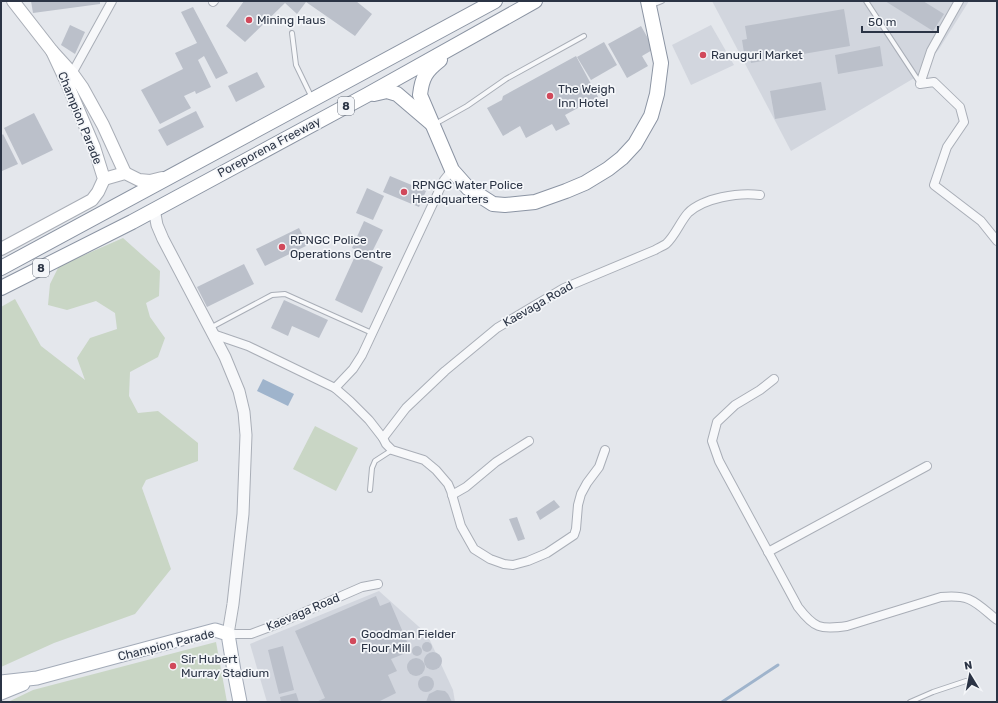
<svg xmlns="http://www.w3.org/2000/svg" width="998" height="703" font-family="Rubik,sans-serif">
<rect width="100%" height="100%" fill="#e4e7ec"/>
<g fill="#d2d6de">
<polygon points="712,1 969,1 939,49 916,77 791,151"/>
<polygon points="711,25 734,65 691,85 672,45"/>
<polygon points="379,591 427,634 453,690 455,702 267,702 250,644"/>
</g>
<g fill="#c9d6c5">
<polygon points="123,238 160,271 159,296 146,303 150,317 165,338 158,357 130,372 129,396 138,413 158,411 198,443 198,461 146,480 142,488 171,569 135,614 54,643 1,667 1,307 15,299 41,346 85,380 77,358 90,338 117,329 115,313 96,301 67,310 48,305 50,284 59,266"/>
<polygon points="315,426 358,448 336,491 293,469"/>
<polygon points="216,642 227,702 8,702 33,690"/>
</g>
<polygon fill="#9fb4cc" points="263,379 294,394 288,406 257,391"/>
<g fill="none" stroke-linecap="round" stroke-linejoin="round">
<polyline stroke="#9fb4cc" stroke-width="3" points="722,702 778,665"/>
</g>
<g fill="#bbc0ca">
<polygon points="31,1 100,1 100,4 33,13"/>
<polygon points="244,1 356,1 372,14 355,36 306,2 297,14 285,3 245,42 226,26"/>
<polygon points="885,1 923,1 944,14 933,31"/>
<polygon points="193,7 228,73 216,79 204,56 198,60 211,87 196,94 195,91 184,96 191,108 160,124 141,90 183,69 175,53 197,43 181,12"/>
<polygon points="844,9 850,46 751,63 750,58 745,59 742,40 747,39 745,26"/>
<polygon points="70,25 85,32 75,54 61,45"/>
<polygon points="641,26 654,49 642,56 648,66 627,78 608,44"/>
<polygon points="604,42 617,65 591,80 577,57"/>
<polygon points="880,46 883,66 838,74 835,55"/>
<polygon points="576,56 598,97 565,115 570,124 556,131 552,124 526,138 520,126 503,136 487,108 502,100 503,96"/>
<polygon points="257,72 265,87 236,102 228,86"/>
<polygon points="821,82 826,110 775,119 770,91"/>
<polygon points="196,111 204,127 167,146 158,130"/>
<polygon points="34,113 53,150 22,165 4,128"/>
<polygon points="3,134 18,164 2,171 1,136"/>
<polygon points="390,176 426,191 419,207 383,192"/>
<polygon points="367,188 384,196 373,220 356,213"/>
<polygon points="364,221 383,230 370,256 352,248"/>
<polygon points="299,228 308,245 265,266 256,249"/>
<polygon points="356,254 383,267 362,313 335,300"/>
<polygon points="244,264 254,284 207,307 197,287"/>
<polygon points="284,300 328,320 319,338 292,326 288,336 271,328"/>
<polygon points="554,500 560,507 540,520 536,512"/>
<polygon points="517,517 525,539 518,541 509,519"/>
<polygon points="376,596 380,606 390,602 411,651 391,659 397,671 388,675 396,693 378,702 316,702 325,698 295,631"/>
<circle cx="427" cy="647" r="5"/>
<circle cx="417" cy="651" r="5"/>
<polygon points="283,646 294,690 279,694 268,650"/>
<circle cx="433" cy="661" r="9"/>
<circle cx="416" cy="667" r="9"/>
<circle cx="426" cy="684" r="8"/>
<polygon points="437,690 445,691 448,694 452,702 426,702 429,694"/>
<polygon points="296,693 299,702 281,702 280,697"/>
</g>
<g fill="none" stroke-linecap="round" stroke-linejoin="round">
<defs>
<g id="service">
<polyline points="866,1 920,83"/>
<polyline points="652,5 662,1"/>
<polyline points="292,33 296,65 312,98"/>
<polyline points="435,124 467,106 506,79 584,36"/>
<polyline points="210,328 272,295 285,294 372,333"/>
<polyline points="370,490 372,468 375,461 392,450"/>
<polyline points="910,702 933,692 966,681"/>
</g>
<g id="minor">
<polyline points="959,1 931,51 920,84 934,82 960,107 964,122 947,147 934,185 981,221 997,241"/>
<polyline points="213,2 214,1"/>
<polyline points="70,77 112,1"/>
<polyline points="213,334 248,346 335,388 350,401 369,420 383,438 386,444 392,450 424,460 436,470 448,484 451,491 461,526 474,549 490,559 504,564 513,565 528,561 547,553 574,535 576,529 578,505 581,494 587,483 599,467 605,450"/>
<path d="M774,379L760,390L735,405L717,422L712,441L719,461L798,607C814,628 820,630 847,626L941,597C971,594 975,602 997,620"/>
<polyline points="335,388 353,369 362,355 444,180 452,170"/>
<path d="M383,438L406,408L445,371L497,328L564,288L655,250C658,248 663,246 666,244C675,236 680,222 688,213C703,198 739,192 760,195"/>
<polyline points="452,495 466,487 496,462 529,441"/>
<polyline points="768,552 927,466"/>
<polyline points="228,634 251,634 275,625 362,587 378,584"/>
</g>
<polyline id="tertiary" points="154,209 157,225 163,239 225,357 239,391 244,412 246,435 243,514 233,604 228,634"/>
<g id="secondary">
<polyline points="13,1 52,51 72,73 82,87 103,125 125,173"/>
<polyline points="104,179 125,173 139,180 150,181 162,178"/>
<polyline points="1,249 92,200 98,192 104,179 94,147 67,83 52,51"/>
</g>
<g id="primary">
<polyline points="1,682 37,678 215,630 228,634 234,671 240,702"/>
<polyline points="1,693 23,684"/>
</g>
<g id="trunk">
<path d="M440,60C426,71 422,77 420,95L452,170L468,188L493,204L505,205L535,202L566,191L585,183L608,169L622,158L635,144L651,116L657,94L661,63L648,1"/>
<polyline points="374,94 387,91 397,94 431,123"/>
<polyline points="1,268 495,1"/>
<polyline points="1,288 132,222 367,95 535,1"/>
</g>
</defs>
<use href="#service" stroke="#a9aeb7" stroke-width="6"/>
<use href="#minor" stroke="#a9aeb7" stroke-width="10"/>
<use href="#tertiary" stroke="#a9aeb7" stroke-width="13"/>
<use href="#secondary" stroke="#a9aeb7" stroke-width="14"/>
<use href="#primary" stroke="#a3abb8" stroke-width="15"/>
<use href="#trunk" stroke="#8b94a3" stroke-width="16"/>
<use href="#service" stroke="#f7f8fa" stroke-width="4"/>
<use href="#minor" stroke="#f7f8fa" stroke-width="8"/>
<use href="#tertiary" stroke="#f7f8fa" stroke-width="11"/>
<use href="#secondary" stroke="#fff" stroke-width="12"/>
<use href="#primary" stroke="#fff" stroke-width="13"/>
<use href="#trunk" stroke="#fff" stroke-width="14"/>
</g>
<g fill="#d1495b" stroke="#f4f6f9" stroke-width="1.5">
<circle cx="249" cy="20" r="4"/>
<circle cx="703" cy="55" r="4"/>
<circle cx="550" cy="96" r="4"/>
<circle cx="404" cy="192" r="4"/>
<circle cx="282" cy="247" r="4"/>
<circle cx="353" cy="641" r="4"/>
<circle cx="173" cy="666" r="4"/>
</g>
<g text-anchor="middle" dominant-baseline="central" stroke-width="3.5" stroke-linejoin="round" paint-order="stroke">
<g fill="#f4f6f9" stroke="#676e7b" stroke-width="1">
<rect x="338" y="97" width="16" height="18" rx="3"/>
<rect x="33" y="259" width="16" height="18" rx="3"/>
</g>
<g font-size="11" font-weight="bold" fill="#2b3445">
<text x="346" y="106">8</text>
<text x="41" y="268">8</text>
</g>
<g font-size="12" fill="#2b3445" stroke="#f4f6f9" text-anchor="start">
<text x="257" y="20">Mining Haus</text>
<text x="711" y="55">Ranuguri Market</text>
<text x="558" y="89">The Weigh<tspan x="558" dy="14">Inn Hotel</tspan></text>
<text x="412" y="185">RPNGC Water Police<tspan x="412" dy="14">Headquarters</tspan></text>
<text x="290" y="240">RPNGC Police<tspan x="290" dy="14">Operations Centre</tspan></text>
<text x="361" y="634">Goodman Fielder<tspan x="361" dy="14">Flour Mill</tspan></text>
<text x="181" y="659">Sir Hubert<tspan x="181" dy="14">Murray Stadium</tspan></text>
</g>
<g font-size="12" fill="#2b3445" stroke="#f4f6f9">
<text transform="translate(80 118) rotate(68)">Champion Parade</text>
<text transform="translate(269 147) rotate(-28)">Poreporena Freeway</text>
<text transform="translate(538 304) rotate(-30)">Kaevaga Road</text>
<text transform="translate(303 612) rotate(-23)">Kaevaga Road</text>
<text transform="translate(166 645) rotate(-14)">Champion Parade</text>
</g>
</g>
<rect width="998" height="703" fill="none" stroke="#2b3445" stroke-width="4"/>
<g transform="translate(970 675) rotate(350)" stroke="#f4f6f9" stroke-width="3" paint-order="stroke">
<path d="M0-3L7 15L0 10L-7 15Z" fill="#2b3445"/>
<text y="-6" font-size="11" font-weight="bold" text-anchor="middle" fill="#2b3445">N</text>
</g>
<path d="M862 26v6h76v-6" fill="none" stroke="#2b3445" stroke-width="2"/>
<text x="868" y="26" font-size="12" fill="#2b3445" stroke="#f4f6f9" stroke-width="3" paint-order="stroke">50 m</text>
</svg>
